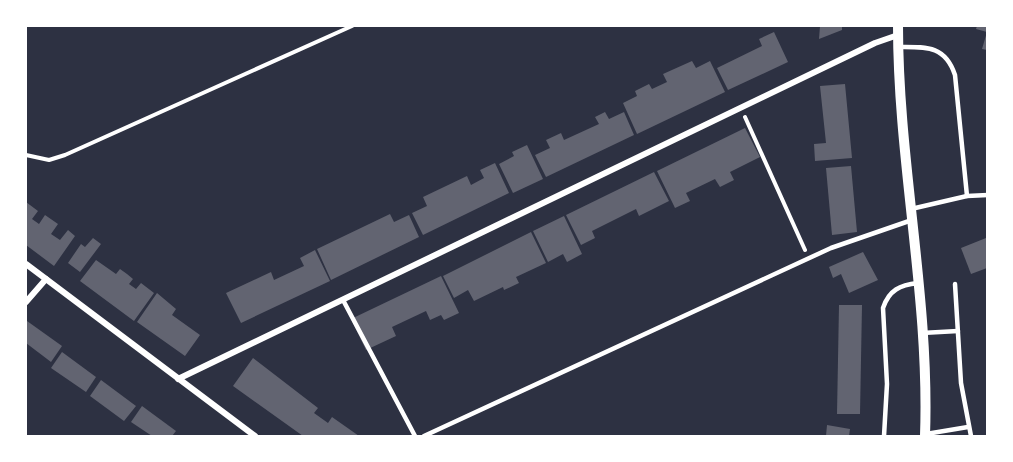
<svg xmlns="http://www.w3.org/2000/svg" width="1013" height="462" font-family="'Fira Sans Condensed',sans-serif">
<rect width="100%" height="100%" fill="#2d3142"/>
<g fill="#626471">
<polygon points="820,26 842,26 842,30 819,39"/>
<polygon points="977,26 987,26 987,50 982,49 987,32 976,29"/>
<polygon points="774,32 788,62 728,90 717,68 762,46 759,39"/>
<polygon points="692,61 696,68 710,61 725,92 637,134 623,103 637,96 635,91 649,84 652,89 667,82 663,74"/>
<polygon points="845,84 852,158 815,161 814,144 826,143 820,86"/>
<polygon points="605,112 609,119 624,112 634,135 546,177 535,155 550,148 546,140 561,133 564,140 599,124 595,117"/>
<polygon points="745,128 760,157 730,172 734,180 720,187 715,179 686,193 690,201 675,208 657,171"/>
<polygon points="527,145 543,179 513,193 499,164 514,156 512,152"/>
<polygon points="495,163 509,193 423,235 412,213 427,206 423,197 467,176 471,185 484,178 480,170"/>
<polygon points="851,166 857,232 832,235 826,168"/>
<polygon points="654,172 669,201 639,216 636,209 592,231 595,238 581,245 566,215"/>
<polygon points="26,202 38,211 32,219 39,224 45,215 58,224 51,234 60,240 68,230 75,236 54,266 26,245"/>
<polygon points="390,214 394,222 409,215 419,237 331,280 317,249"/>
<polygon points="564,216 582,254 567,262 563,254 548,262 533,231"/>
<polygon points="531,232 546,263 516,277 519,283 504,290 503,287 474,301 468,290 454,298 443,276"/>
<polygon points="93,238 101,244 80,272 68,263 81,244 85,247"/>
<polygon points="986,238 987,268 971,274 961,248"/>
<polygon points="315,250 330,281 241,323 226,293 271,272 274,280 304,266 300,258"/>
<polygon points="863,252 878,280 849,293 841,274 833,278 829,267"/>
<polygon points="96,260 116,274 120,269 127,274 133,279 129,284 136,289 141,283 154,293 134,321 80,281"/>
<polygon points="441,276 459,313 444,320 441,315 430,320 426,311 392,327 396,336 366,350 351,319"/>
<polygon points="157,293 176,309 172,315 200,335 185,356 137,322"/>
<polygon points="839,305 862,305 860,414 837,414"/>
<polygon points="27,321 62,346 51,362 26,343"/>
<polygon points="62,352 96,377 86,392 51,368"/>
<polygon points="253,358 318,408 314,413 328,423 332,417 359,436 303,436 233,386"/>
<polygon points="101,380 136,406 124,421 90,396"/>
<polygon points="142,406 176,431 172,436 152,436 131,422"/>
<polygon points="827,425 850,429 849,436 826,436"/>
</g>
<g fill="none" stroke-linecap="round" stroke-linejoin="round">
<g stroke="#fff" stroke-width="4">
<polyline points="745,117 805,250"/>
<polyline points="26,155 49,160 65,155 352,26"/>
</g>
<g stroke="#fff" stroke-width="4.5">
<path d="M898,47C926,47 945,45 955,75L967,196"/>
<polyline points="911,209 967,196 988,195"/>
<polyline points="955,284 961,383 971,436"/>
<polyline points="343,300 415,436"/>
<polyline points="922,333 958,331"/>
<polyline points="926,434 968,427"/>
<polyline points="424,436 831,248 912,220"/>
<path d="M884,436L887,384L883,308C889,290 900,285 918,283"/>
</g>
<g stroke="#fff" stroke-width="6">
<polyline points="26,264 255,436"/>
<polyline points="26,302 46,279"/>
<polyline points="178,379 875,43 898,35"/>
</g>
<path stroke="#fff" stroke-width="10" d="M898,26C898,163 930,299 925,436"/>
</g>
<rect width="1013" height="462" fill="none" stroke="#ffffff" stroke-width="54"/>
</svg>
